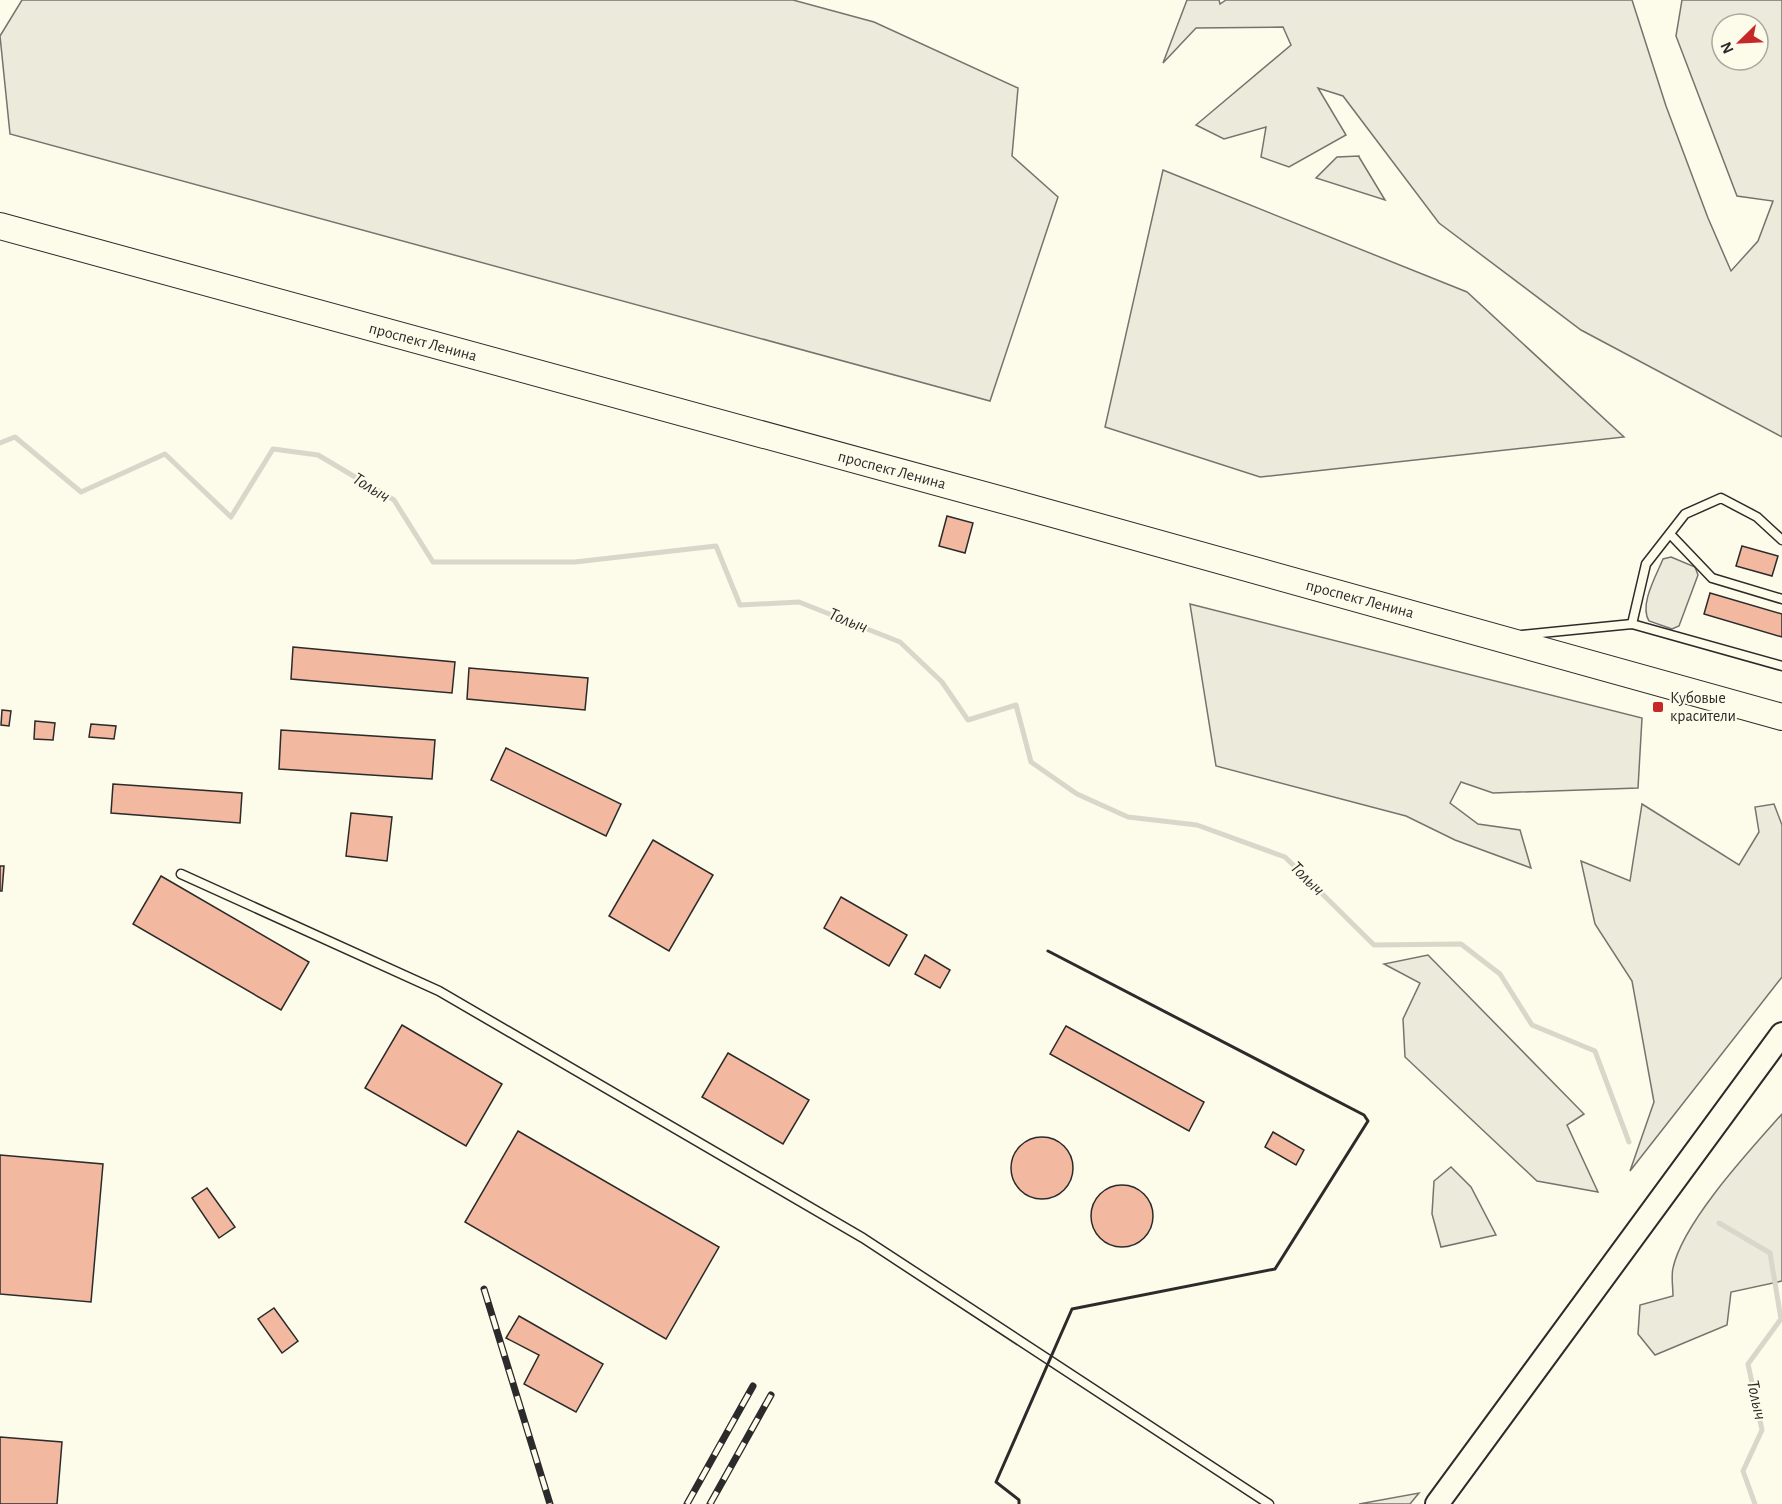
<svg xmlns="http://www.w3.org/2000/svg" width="1782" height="1504" font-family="'Alegreya Sans',sans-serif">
<rect width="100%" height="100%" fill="#fdfbea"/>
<g fill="#ecebdb" stroke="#74746e" stroke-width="1.5" fill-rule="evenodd">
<polygon points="22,0 793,0 874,22 1018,88 1012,156 1058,197 990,401 10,134 0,36"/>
<path d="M1187,0H1219L1220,4L1226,0H1632L1666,106L1708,218L1731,271L1758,241L1773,201L1737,196L1676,36L1682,0H1782V437L1581,330L1439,223L1343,96L1318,88L1346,135L1289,167L1261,157L1266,127L1224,139L1196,125L1291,45L1283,27L1196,28L1163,63ZM1722,24H1758V60H1722Z"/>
<polygon points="1359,156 1359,157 1385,200 1316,178 1337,157"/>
<polygon points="1163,170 1467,292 1624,437 1260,477 1105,427"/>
<path d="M1671,557L1695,567L1698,575L1679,626L1672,629L1649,621C1639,605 1656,576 1663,559Z"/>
<polygon points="1190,604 1642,718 1638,788 1493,793 1461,782 1450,803 1478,824 1520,830 1531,868 1455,840 1406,816 1216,766"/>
<polygon points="1642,804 1739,865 1759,832 1755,807 1774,804 1782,825 1782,977 1630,1171 1654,1102 1632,981 1595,924 1581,861 1630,881"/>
<polygon points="1428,955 1584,1114 1567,1125 1598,1192 1537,1181 1405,1057 1403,1019 1420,983 1384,964"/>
<path d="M1782,1114V1281L1731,1292L1727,1325L1655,1355L1638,1334L1640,1305L1673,1296C1673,1287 1671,1276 1673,1268C1683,1222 1750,1150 1782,1114Z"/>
<polygon points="1451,1167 1471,1187 1496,1235 1441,1247 1432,1214 1434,1181"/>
<polygon points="1419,1493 1410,1504 1359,1504"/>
</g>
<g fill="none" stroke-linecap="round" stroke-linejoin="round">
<g stroke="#d8d7c9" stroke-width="5">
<polyline points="0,443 15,437 81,492 165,454 231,517 273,449 318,455 394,500 433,562 575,562 716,546 740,605 799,602 900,642 942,682 968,720 1016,705 1031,762 1077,794 1128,817 1197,825 1285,857 1374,945 1461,944 1500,974 1532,1025 1595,1051 1629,1142"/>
<polyline points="1719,1223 1770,1253 1781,1319 1748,1364 1762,1430 1743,1471 1755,1504"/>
</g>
</g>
<g fill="#f2b8a0" stroke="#2b2b2b" stroke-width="1.5">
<polygon points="947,516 973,523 965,553 939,546"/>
<polygon points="1742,546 1778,556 1772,576 1736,566"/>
<polygon points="1710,593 1782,614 1782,637 1704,614"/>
<polygon points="293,647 455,662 452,693 291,679"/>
<polygon points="469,668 588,678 585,710 467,699"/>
<polygon points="2,710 11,711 9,726 1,725"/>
<polygon points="35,721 55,723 53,740 34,739"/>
<polygon points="91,724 116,726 114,739 89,737"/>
<polygon points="281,730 435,740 432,779 279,769"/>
<polygon points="506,748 621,804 606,836 491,780"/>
<polygon points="113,784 242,793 240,823 111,813"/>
<polygon points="351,813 392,817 387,861 346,856"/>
<polygon points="653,840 713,875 669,951 609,916"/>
<polygon points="0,866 4,866 2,891 0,891"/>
<polygon points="161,876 309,962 281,1010 133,924"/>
<polygon points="841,897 907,935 889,966 824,928"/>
<polygon points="925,955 950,970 940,988 915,974"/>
<polygon points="402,1025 502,1084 466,1146 365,1088"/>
<polygon points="1066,1026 1204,1102 1189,1131 1050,1054"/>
<polygon points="728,1053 809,1100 783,1144 702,1097"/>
<polygon points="518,1131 719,1247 666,1339 465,1222"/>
<polygon points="1273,1132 1304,1150 1296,1165 1265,1147"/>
<circle cx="1042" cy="1168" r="31"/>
<polygon points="0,1155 103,1164 91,1302 0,1294"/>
<circle cx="1122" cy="1216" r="31"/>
<polygon points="207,1188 235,1227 219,1238 192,1198"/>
<polygon points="274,1308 298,1341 282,1353 258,1319"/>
<polygon points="519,1316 603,1364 576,1412 524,1384 539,1355 506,1338"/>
<polygon points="0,1437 62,1442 57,1504 0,1504"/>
</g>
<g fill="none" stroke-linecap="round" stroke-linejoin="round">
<defs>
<g id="lane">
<polyline points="1670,534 1712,578 1782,599"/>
<polyline points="1632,624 1646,564 1685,514 1721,498 1757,517 1782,540"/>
<polyline points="1522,635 1632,624 1782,666"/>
<polyline points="181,874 439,991 863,1238 1269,1504"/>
</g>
<polyline id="secondary" points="1437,1504 1782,1034"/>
<polyline id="primary" points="0,226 1035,509 1782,717"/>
</defs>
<use href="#lane" stroke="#2b2b2b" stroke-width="11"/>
<use href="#secondary" stroke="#2b2b2b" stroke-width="26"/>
<use href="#primary" stroke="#2b2b2b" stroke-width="28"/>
<use href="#lane" stroke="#fdfbea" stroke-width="8"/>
<use href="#secondary" stroke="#fdfbea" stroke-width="22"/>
<use href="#primary" stroke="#fdfbea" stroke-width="26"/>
<defs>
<g id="rail">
<polyline points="484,1289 550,1504"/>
<polyline points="687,1504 753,1386"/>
<polyline points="710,1504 771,1395"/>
</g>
</defs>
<use href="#rail" stroke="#2b2b2b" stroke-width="7"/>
<use href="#rail" stroke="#fdfbea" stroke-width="4.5" stroke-dasharray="14" stroke-linecap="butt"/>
<polyline stroke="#2b2b2b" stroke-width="3" points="1019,1504 1019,1500 996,1482 1072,1309 1275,1269 1368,1121 1364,1115 1048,951"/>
</g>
<rect fill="#c62828" stroke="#fdfbea" stroke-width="2" x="1652" y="701" width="12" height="12" rx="3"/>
<g text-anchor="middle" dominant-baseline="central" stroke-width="4.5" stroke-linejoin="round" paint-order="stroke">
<g font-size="16" fill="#2b2b2b" stroke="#fdfbea">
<text transform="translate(423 342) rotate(15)">проспект Ленина</text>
<text transform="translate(892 470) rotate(15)">проспект Ленина</text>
<text transform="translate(1360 599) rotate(15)">проспект Ленина</text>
</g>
<g font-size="16" fill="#2b2b2b" stroke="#fdfbea" text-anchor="start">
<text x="1670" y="698">Кубовые<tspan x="1670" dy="18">красители</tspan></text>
</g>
<g font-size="18" font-style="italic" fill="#2b2b2b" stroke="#fdfbea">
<text transform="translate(371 488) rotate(32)">Толыч</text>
<text transform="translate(848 621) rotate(22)">Толыч</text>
<text transform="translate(1307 879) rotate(45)">Толыч</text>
<text transform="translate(1756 1400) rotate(78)">Толыч</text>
</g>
</g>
<g transform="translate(1740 42) rotate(246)"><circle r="28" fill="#fdfbea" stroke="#a9a89e" stroke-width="1.5"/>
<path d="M0-4.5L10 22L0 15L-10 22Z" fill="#c62828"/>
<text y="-9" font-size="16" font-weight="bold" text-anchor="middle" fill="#2b2b2b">N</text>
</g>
</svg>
